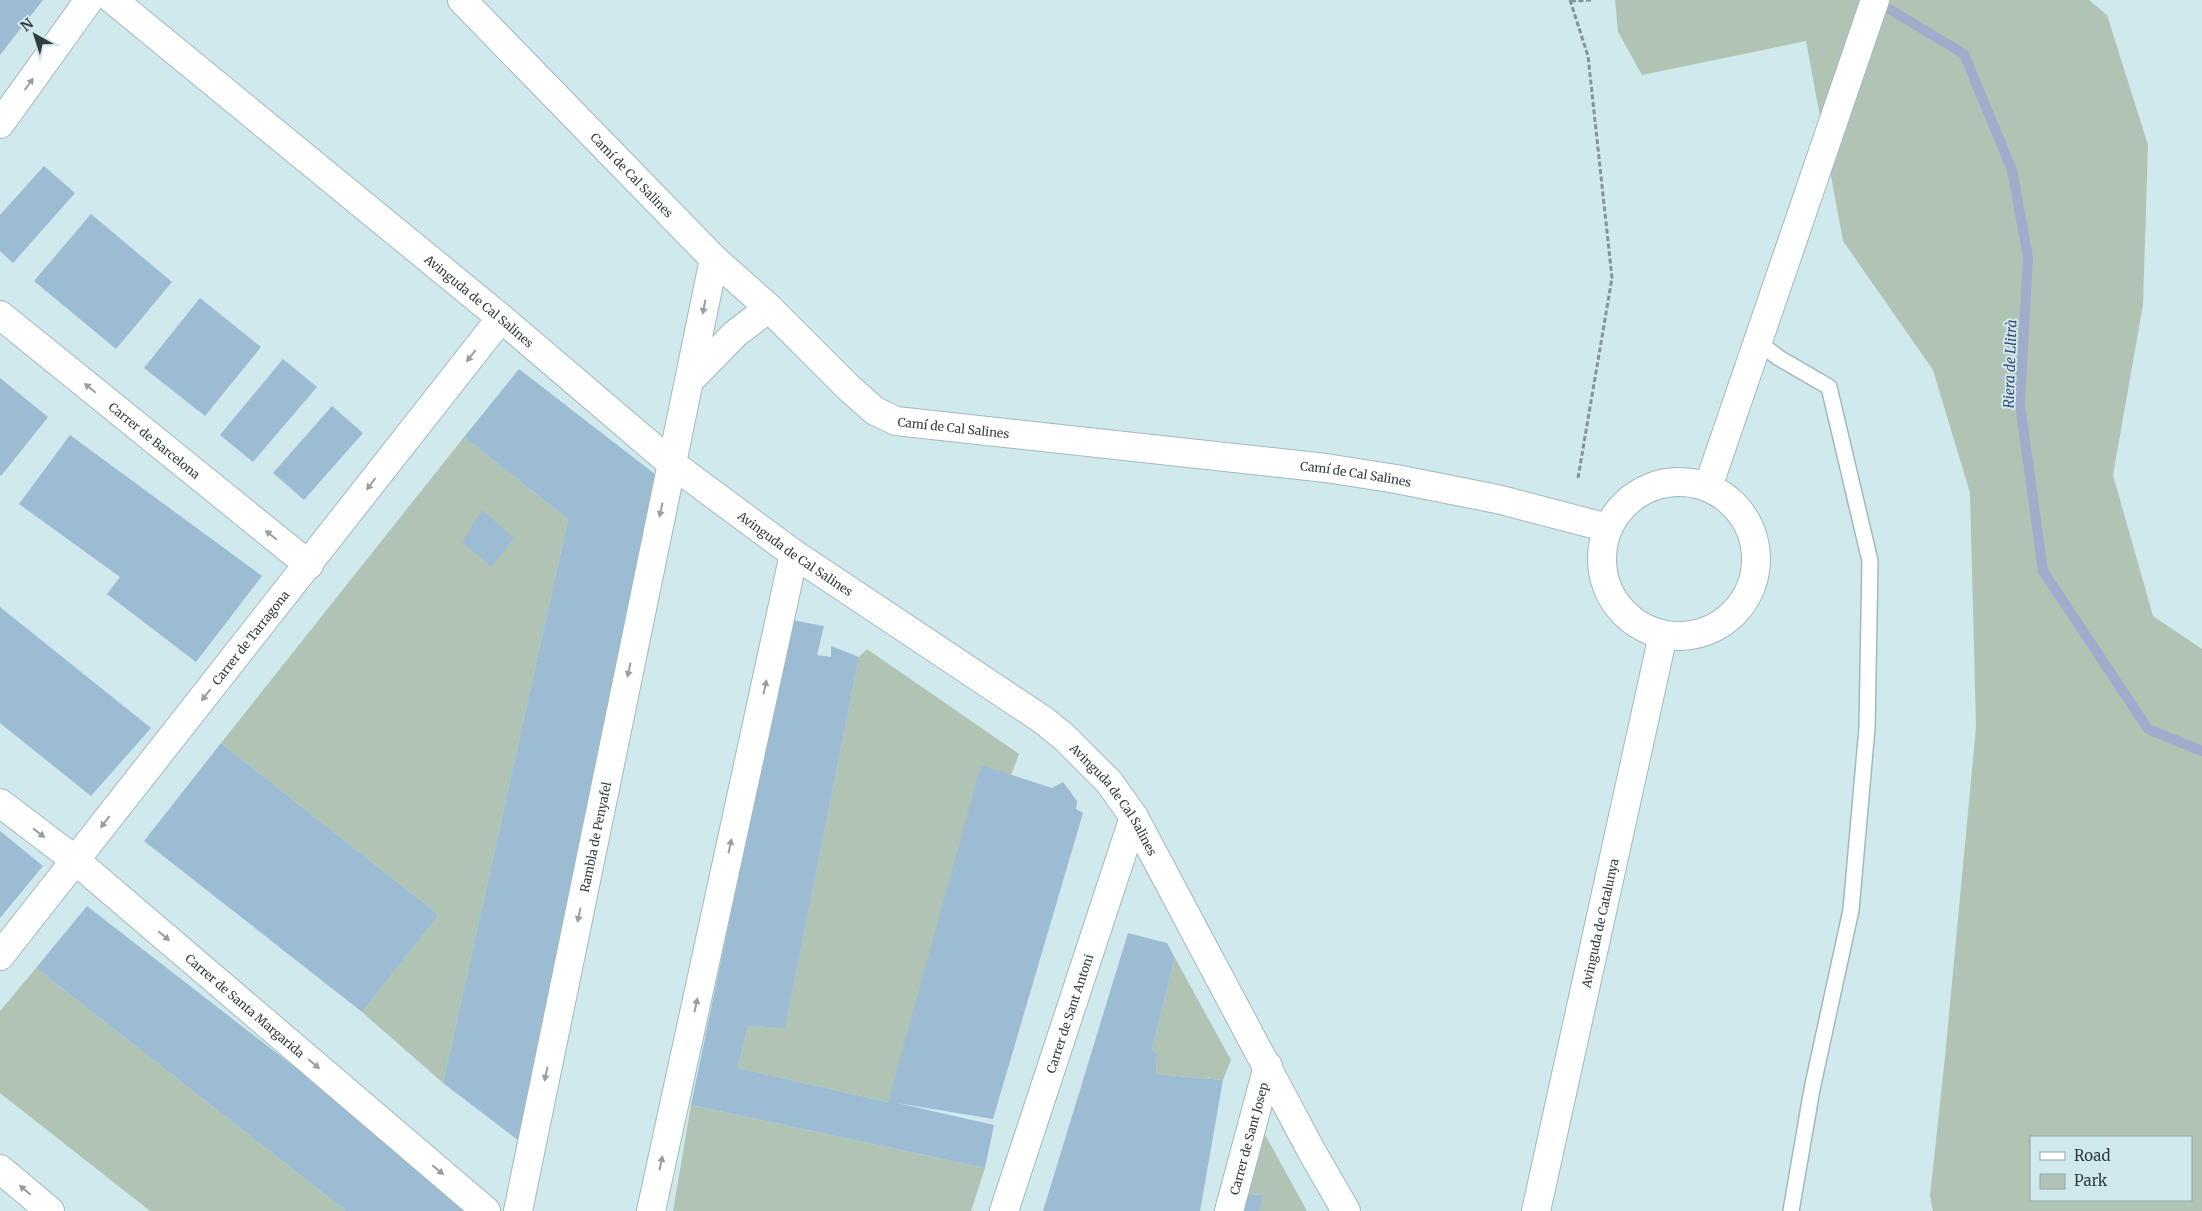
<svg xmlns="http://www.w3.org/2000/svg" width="2202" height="1211" font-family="Merriweather,serif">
<rect width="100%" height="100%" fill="#d0e9ed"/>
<g fill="#b1c4b4" fill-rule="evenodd">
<path d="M1615,0H2089L2107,15L2148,145L2143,305L2113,475L2153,616L2202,649V1211H1933L1930,1196L1945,1057L1976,727L1970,493L1933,370L1843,241L1806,41L1642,75L1618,32ZM2031,1137H2191V1200H2031Z"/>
<polygon points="464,437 568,519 443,1083 362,1012 439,915 221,743"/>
<polygon points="867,649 1019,754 888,1102 738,1068 748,1026 785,1027 859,657"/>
<polygon points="1175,958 1231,1060 1223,1080 1156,1074 1157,1053 1152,1050"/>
<polygon points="36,968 346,1211 150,1211 0,1093 0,1011"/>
<polygon points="691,1105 985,1168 971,1211 673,1211"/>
<polygon points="1262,1129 1307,1211 1260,1211 1263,1194 1240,1196"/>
</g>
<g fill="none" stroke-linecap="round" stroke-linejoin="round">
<polyline stroke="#9faccc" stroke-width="10" points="1876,1 1964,54 2012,170 2028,257 2020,404 2043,571 2148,729 2202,751"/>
</g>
<g fill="#9bbcd3">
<polygon points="0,0 43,0 0,55"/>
<polygon points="44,166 75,193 13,263 0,251 0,215"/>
<polygon points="91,214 172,282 116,349 34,281"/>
<polygon points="200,298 261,347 205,416 144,368"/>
<polygon points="283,359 317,387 253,462 220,435"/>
<polygon points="519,369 660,478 523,1144 443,1083 568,519 464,437"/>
<polygon points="0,378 48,417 1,476 0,475"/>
<polygon points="332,406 363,433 304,500 273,473"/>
<polygon points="70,435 262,576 196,662 107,594 120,577 19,504"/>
<polygon points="482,510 514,538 492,567 462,542"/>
<polygon points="0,607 151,728 91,796 0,723"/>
<polygon points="792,620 824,626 817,655 831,657 831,646 859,657 785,1028 748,1026 738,1068 888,1102 981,765 1052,788 1063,782 1077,801 1076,809 1083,813 993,1119 897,1103 994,1125 985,1168 691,1105"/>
<polygon points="221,743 439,915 362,1012 144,841"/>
<polygon points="0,831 43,866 0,918"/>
<polygon points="87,906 480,1211 346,1211 36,968"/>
<polygon points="1128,933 1167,943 1175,958 1152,1050 1157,1053 1156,1074 1223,1080 1200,1211 1043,1211"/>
<polygon points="1263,1194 1260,1211 1237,1211 1240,1196"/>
</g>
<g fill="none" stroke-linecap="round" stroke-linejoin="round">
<defs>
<polyline id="service" points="1758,342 1779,358 1829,387 1870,561 1867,728 1851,910 1812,1089 1791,1211"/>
<g id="minor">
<path id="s1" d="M113,0L501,318L671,463L794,554L1043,720L1064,737L1109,782L1134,817L1312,1152L1346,1211"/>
<path id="s2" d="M462,0L714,259L769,308L849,388L875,411L896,421L1326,468L1396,479L1497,499L1608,528"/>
<polyline points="0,124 89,0"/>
<path id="s3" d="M0,315L309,565"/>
<polyline points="690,380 735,334 769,308"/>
<path id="s4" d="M0,803L75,860L486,1211"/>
<path id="s5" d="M0,956L501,318"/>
<polyline points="0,1169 50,1211"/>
<path id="s6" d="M518,1211L714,259"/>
<polyline points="651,1211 794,554"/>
<path id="s7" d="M1004,1211L1134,817"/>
<path id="s8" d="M1229,1211L1268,1066"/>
</g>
<g id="tertiary">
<circle cx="1679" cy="559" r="77"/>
<polyline points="1708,487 1875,0"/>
<path id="s9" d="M1536,1211L1663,635"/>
</g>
</defs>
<use href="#service" stroke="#a1b9bd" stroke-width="18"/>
<use href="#minor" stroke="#a1b9bd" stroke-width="30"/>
<use href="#tertiary" stroke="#a1b9bd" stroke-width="30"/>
<g stroke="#839598" stroke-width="3" stroke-dasharray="5 2.5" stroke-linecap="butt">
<polyline points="1570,0 1588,56 1612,278 1578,478"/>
<polyline points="1571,1 1592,0"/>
</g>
<use href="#service" stroke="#fff" stroke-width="15"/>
<use href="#minor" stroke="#fff" stroke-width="28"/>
<use href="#tertiary" stroke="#fff" stroke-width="28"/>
</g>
<defs><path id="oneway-solid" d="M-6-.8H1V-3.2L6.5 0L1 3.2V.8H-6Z" transform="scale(1.25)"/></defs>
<g fill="#989e9e">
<use href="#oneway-solid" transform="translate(29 84) rotate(-54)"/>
<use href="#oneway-solid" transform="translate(704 307) rotate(101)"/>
<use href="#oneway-solid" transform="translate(471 356) rotate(128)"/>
<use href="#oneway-solid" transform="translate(90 388) rotate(-141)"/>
<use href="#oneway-solid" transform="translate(371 484) rotate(127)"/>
<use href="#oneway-solid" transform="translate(661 510) rotate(102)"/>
<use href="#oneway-solid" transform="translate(271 535) rotate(-141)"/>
<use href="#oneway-solid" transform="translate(629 670) rotate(102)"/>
<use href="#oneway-solid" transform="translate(765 687) rotate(-78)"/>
<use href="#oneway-solid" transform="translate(206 695) rotate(128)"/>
<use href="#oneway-solid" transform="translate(105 822) rotate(128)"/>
<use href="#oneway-solid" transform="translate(39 833) rotate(38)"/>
<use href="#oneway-solid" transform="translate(730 846) rotate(-78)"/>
<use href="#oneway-solid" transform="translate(579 915) rotate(102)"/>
<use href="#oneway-solid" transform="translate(164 936) rotate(40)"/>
<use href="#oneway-solid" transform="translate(696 1005) rotate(-78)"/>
<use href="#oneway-solid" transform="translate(314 1064) rotate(40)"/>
<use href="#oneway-solid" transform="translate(546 1074) rotate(102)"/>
<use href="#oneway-solid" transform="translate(661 1163) rotate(-78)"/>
<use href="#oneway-solid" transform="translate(438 1170) rotate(40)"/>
<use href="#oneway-solid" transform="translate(25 1190) rotate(-140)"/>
</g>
<g text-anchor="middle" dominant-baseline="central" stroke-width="4" stroke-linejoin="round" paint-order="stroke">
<g font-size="12" fill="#323c3e" stroke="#d0e9ed">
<text stroke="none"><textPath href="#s2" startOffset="244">Camí de Cal Salines</textPath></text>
<text stroke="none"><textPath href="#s1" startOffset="474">Avinguda de Cal Salines</textPath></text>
<text stroke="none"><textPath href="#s2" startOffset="664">Camí de Cal Salines</textPath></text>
<text stroke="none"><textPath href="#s3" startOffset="199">Carrer de Barcelona</textPath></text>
<text stroke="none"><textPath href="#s2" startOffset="1069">Camí de Cal Salines</textPath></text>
<text stroke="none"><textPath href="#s1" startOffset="879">Avinguda de Cal Salines</textPath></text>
<text stroke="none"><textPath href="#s5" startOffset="405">Carrer de Tarragona</textPath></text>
<text stroke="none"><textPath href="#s1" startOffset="1285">Avinguda de Cal Salines</textPath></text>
<text stroke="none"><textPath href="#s6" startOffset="382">Rambla de Penyafel</textPath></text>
<text stroke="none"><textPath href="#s9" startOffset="295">Avinguda de Catalunya</textPath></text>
<text stroke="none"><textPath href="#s4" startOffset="318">Carrer de Santa Margarida</textPath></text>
<text stroke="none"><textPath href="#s7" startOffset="208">Carrer de Sant Antoni</textPath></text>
<text stroke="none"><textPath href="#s8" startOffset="75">Carrer de Sant Josep</textPath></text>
</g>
<g font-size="14" font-style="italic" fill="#364673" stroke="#d0e9ed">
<text transform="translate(2010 364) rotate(-88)">Riera de Llitrà</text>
</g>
</g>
<rect x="2030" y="1136" width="162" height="65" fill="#d0e9ed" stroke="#91a4a7"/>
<rect x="2040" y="1152" width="25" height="8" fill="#ffffff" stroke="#91a4a7"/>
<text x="2074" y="1161" font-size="15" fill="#323c3e">Road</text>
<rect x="2040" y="1174" width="25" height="15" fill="#b1c4b4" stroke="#91a4a7"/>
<text x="2074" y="1186" font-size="15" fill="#323c3e">Park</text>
<g transform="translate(35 35) rotate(321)" stroke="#d0e9ed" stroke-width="4" paint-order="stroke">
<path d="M0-4L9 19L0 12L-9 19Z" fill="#323c3e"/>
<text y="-8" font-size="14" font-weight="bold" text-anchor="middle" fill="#323c3e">N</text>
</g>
</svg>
